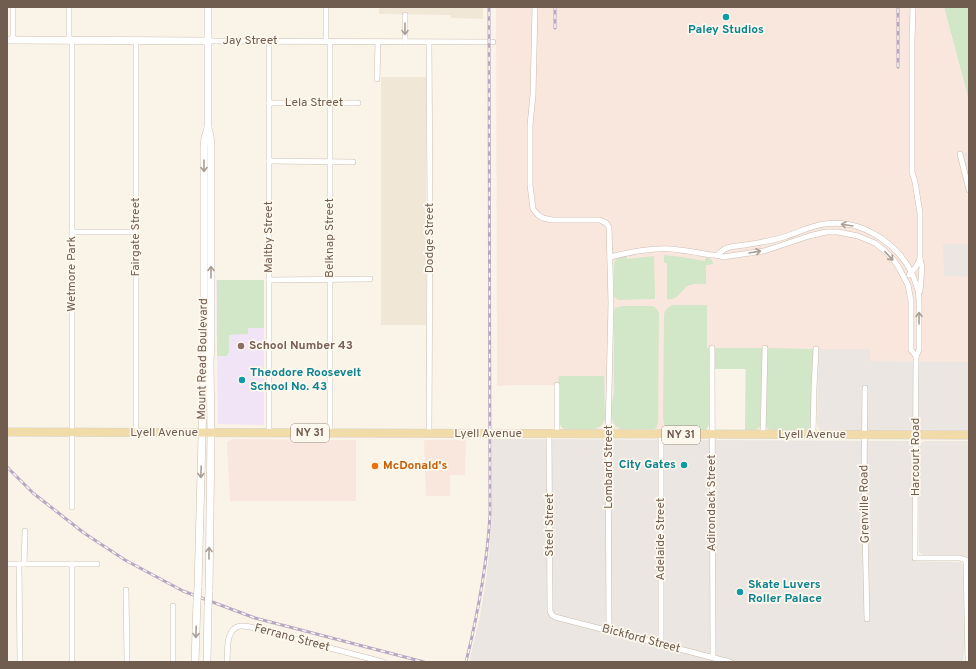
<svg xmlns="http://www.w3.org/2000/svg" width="976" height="669" font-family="Overpass,sans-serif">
<rect width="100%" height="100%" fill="#faf4e8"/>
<g fill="#f1e7d7">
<polygon points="379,7 483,7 483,19 451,18 451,15 379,14"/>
<rect x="381" y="77" width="45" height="248"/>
</g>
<g fill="#f9e7dd">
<polygon points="496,7 944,7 969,103 969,152 958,155 969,201 969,244 944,244 944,276 969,277 969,362 870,361 870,349 814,349 810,428 807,430 745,430 745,369 709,369 709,424 708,427 705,430 564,429 561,427 560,424 559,385 516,385 497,386"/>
<polygon points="232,439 356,440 356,501 230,501 227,443 228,442"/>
<polygon points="424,440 466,440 465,475 450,475 450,496 426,496"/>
</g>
<g fill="#ebe6e1">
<polygon points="969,152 969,180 962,153"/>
<polygon points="943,244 969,244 969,277 944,276"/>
<polygon points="818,349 870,349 870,361 969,362 969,431 819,430 817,425"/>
<polygon points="492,439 910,441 913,446 913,561 957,562 961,562 963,565 964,569 965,644 963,662 469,662 480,616 485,587 489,554 492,516"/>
<polygon points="925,441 969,441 969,578 967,556 923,555 920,553 919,552 919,446 920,443"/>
</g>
<polygon fill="#f1e4f6" points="216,280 264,280 264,425 218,424"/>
<g fill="#d2e6c8">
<polygon points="944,7 969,7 969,103 969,101"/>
<path d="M664,255L682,257L705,261L706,257C710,258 713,260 713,264L706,265V284C701,284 695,283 690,285C681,288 679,301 667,299V263H664Z"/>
<path d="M626,256L627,259L654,256L655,298L654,299L619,300L614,297V264C615,258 621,257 626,256Z"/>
<polygon points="217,280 264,280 264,328 248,328 248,334 229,335 229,353 227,354 227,356 217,356"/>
<path d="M672,305H707V348H709V424L708,427L705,430H670C664,428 664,423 663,418L664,315C665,310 667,308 672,305Z"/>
<path d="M622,306H652C656,307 657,309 659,313L658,423L656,428L653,429C646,429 638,429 631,429C628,429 624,430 621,429C608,426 611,404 614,395V311L615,308Z"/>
<path d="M714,348H763L760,426C757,431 751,430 745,430L746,369H714Z"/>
<polygon points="767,348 814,349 811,426 810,428 807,430 771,430 768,429 766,426"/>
<polygon points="559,376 604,376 605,419 601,426 595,429 564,429 561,427 560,424 559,386 558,385"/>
</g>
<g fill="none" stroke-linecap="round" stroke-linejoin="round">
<defs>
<g id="street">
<polyline points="69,7 69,41"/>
<polyline points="535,7 533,95 530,125 530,185 533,209 538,215 543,218 552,220 600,220 606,223 609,227 611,303 608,434 609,630"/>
<polyline points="913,7 912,41 912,172 915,182 920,213 920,259 922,267 920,291"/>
<polyline points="405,15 405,42"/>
<polyline points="13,40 13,7"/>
<polyline points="72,41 72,507"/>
<polyline points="208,41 493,42"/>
<polyline points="269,41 269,433"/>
<polyline points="326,42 326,7"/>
<polyline points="377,79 378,42"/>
<polyline points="269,103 358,103"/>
<polyline points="960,154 969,190"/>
<polyline points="269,161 353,162"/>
<polyline points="72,232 136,232"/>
<path d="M717,255C720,253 723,249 727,248C732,246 739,246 745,245C758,243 771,241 784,237C797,233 810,226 824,224C865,218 906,248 917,287C920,295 919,305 919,314C919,326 919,338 919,350L916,356L915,558H960L966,560L968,662"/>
<path d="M610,257C630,252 650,248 671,249C683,250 694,252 705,254C712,256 716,254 723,257L764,251L809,236L826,232H838L858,236L875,243L885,251L893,259L899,268L908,285L911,301V350L916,356"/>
<polyline points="909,275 916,267 920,259"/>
<polyline points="269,280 370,279"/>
<polyline points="712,348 713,658"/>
<polyline points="865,388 864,484 867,619"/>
<polyline points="136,433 136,41"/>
<polyline points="330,433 330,42"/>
<polyline points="429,434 430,210 429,42"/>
<polyline points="549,434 550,611 552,615 555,617 730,662"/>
<polyline points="557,434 557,385"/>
<polyline points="661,434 661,644"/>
<polyline points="763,435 765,348"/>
<polyline points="813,435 814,388 816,349"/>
<polyline points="7,564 97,564"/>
<polyline points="19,564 20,662"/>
<polyline points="24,564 25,531"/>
<polyline points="72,564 72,662"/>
<polyline points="126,590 127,662"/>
<polyline points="173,662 173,606"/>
<path d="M227,662C228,651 225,629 240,626C248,625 257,629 265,631L383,662"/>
</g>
<g id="secondary">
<polyline points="7,40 208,41"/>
<polyline points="208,128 210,136 211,146 211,339 210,363 211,433 209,592"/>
<polyline points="198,587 204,363 204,146 205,138 208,128 208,7"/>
<polyline points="195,662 197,601"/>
<polyline points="207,662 208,606"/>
</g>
<polyline id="primary" points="7,432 969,435"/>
</defs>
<use href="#street" stroke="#cbbdaf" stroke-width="6"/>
<use href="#secondary" stroke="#cdbdad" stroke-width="8"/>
<use href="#primary" stroke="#d7d2ce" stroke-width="9"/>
<use href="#street" stroke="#fff" stroke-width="5"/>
<use href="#secondary" stroke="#fff" stroke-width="7"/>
<use href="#primary" stroke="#f1dba8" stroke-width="8"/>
<defs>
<g id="rail">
<polyline points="555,28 555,7"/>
<polyline points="898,67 898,7"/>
<polyline points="7,467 33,493 84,533 125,560 183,591 255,618 424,662"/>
<path d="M466,662C478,613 487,565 490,515L489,7"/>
</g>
</defs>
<use href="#rail" stroke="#b8a7c3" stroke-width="3"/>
<use href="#rail" stroke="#fdf8ee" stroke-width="1.5" stroke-dasharray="4.5" stroke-linecap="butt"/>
<defs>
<g id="secondary-bridge">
<polyline points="197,601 198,587"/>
<polyline points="208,606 209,592"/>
</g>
</defs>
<use href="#secondary-bridge" stroke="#cdbdad" stroke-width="8" stroke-linecap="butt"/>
<use href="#secondary-bridge" stroke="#fff" stroke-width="7"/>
</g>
<defs><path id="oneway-shaft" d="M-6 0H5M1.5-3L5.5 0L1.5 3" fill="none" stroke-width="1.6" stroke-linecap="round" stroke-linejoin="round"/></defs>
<g stroke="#aa9e95">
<use href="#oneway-shaft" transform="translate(405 29) rotate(90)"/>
<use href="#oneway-shaft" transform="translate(204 166) rotate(90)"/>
<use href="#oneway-shaft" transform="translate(847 225) rotate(-171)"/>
<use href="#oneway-shaft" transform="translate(755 252) rotate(-10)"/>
<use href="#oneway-shaft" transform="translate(889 256) rotate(47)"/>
<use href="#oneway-shaft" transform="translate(211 272) rotate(-90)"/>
<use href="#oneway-shaft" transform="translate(919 318) rotate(-90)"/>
<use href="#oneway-shaft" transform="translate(201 472) rotate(92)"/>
<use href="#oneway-shaft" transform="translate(209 553) rotate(-89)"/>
<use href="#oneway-shaft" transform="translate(196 632) rotate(92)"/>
</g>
<g fill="#0f9aa8" stroke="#fdf8ee" stroke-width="1.5">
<circle cx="726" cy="17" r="4"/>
<circle cx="242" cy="380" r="4"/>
<circle cx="684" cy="465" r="4"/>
<circle cx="740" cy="592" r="4"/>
</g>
<circle fill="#8d6e63" stroke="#fdf8ee" stroke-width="1.5" cx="241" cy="346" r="4"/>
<circle fill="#e8710a" stroke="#fdf8ee" stroke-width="1.5" cx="375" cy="466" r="4"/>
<g text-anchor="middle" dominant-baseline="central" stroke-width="3.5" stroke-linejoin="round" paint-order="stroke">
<g fill="#fdf8ee" stroke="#9b8c7f" stroke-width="1">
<rect x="291" y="424" width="38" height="18" rx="3"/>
<rect x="662" y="426" width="38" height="18" rx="3"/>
</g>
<g font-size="11" font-weight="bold" fill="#715d4f">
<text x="310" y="433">NY 31</text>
<text x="681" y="435">NY 31</text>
</g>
<g font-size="12" font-weight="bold" fill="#0d838f" stroke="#fdf8ee" text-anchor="start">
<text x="726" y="30" text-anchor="middle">Paley Studios</text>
<text x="250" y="373">Theodore Roosevelt<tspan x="250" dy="14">School No. 43</tspan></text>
<text x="676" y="465" text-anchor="end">City Gates</text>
<text x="748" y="585">Skate Luvers<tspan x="748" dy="14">Roller Palace</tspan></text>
</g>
<g font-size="12" fill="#715d4f" stroke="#fdf8ee">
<text x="250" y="41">Jay Street</text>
<text x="314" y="103">Lela Street</text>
<text transform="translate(136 237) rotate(-90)">Fairgate Street</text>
<text transform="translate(269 237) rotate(-90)">Maltby Street</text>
<text transform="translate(330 238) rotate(-90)">Belknap Street</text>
<text transform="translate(430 238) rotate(-90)">Dodge Street</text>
<text transform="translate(72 274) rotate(-90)">Wetmore Park</text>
<text transform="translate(203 359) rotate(-89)">Mount Read Boulevard</text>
<text x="164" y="433">Lyell Avenue</text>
<text x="488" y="434">Lyell Avenue</text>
<text x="812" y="435">Lyell Avenue</text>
<text transform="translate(916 457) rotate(-90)">Harcourt Road</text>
<text transform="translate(609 467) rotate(-90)">Lombard Street</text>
<text transform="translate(712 503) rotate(-90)">Adirondack Street</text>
<text transform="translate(865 504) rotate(-91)">Grenville Road</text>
<text transform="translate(550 525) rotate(-90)">Steel Street</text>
<text transform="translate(661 539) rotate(-90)">Adelaide Street</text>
<text transform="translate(292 638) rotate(15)">Ferrano Street</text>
<text transform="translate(641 639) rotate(15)">Bickford Street</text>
</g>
<g font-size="12" font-weight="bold" fill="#785e54" stroke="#fdf8ee" text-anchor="start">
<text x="249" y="346">School Number 43</text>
</g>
<g font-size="12" font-weight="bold" fill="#c56008" stroke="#fdf8ee" text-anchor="start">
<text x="383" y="466">McDonald's</text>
</g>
</g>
<rect width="976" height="669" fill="none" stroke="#715d4f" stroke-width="16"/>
</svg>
